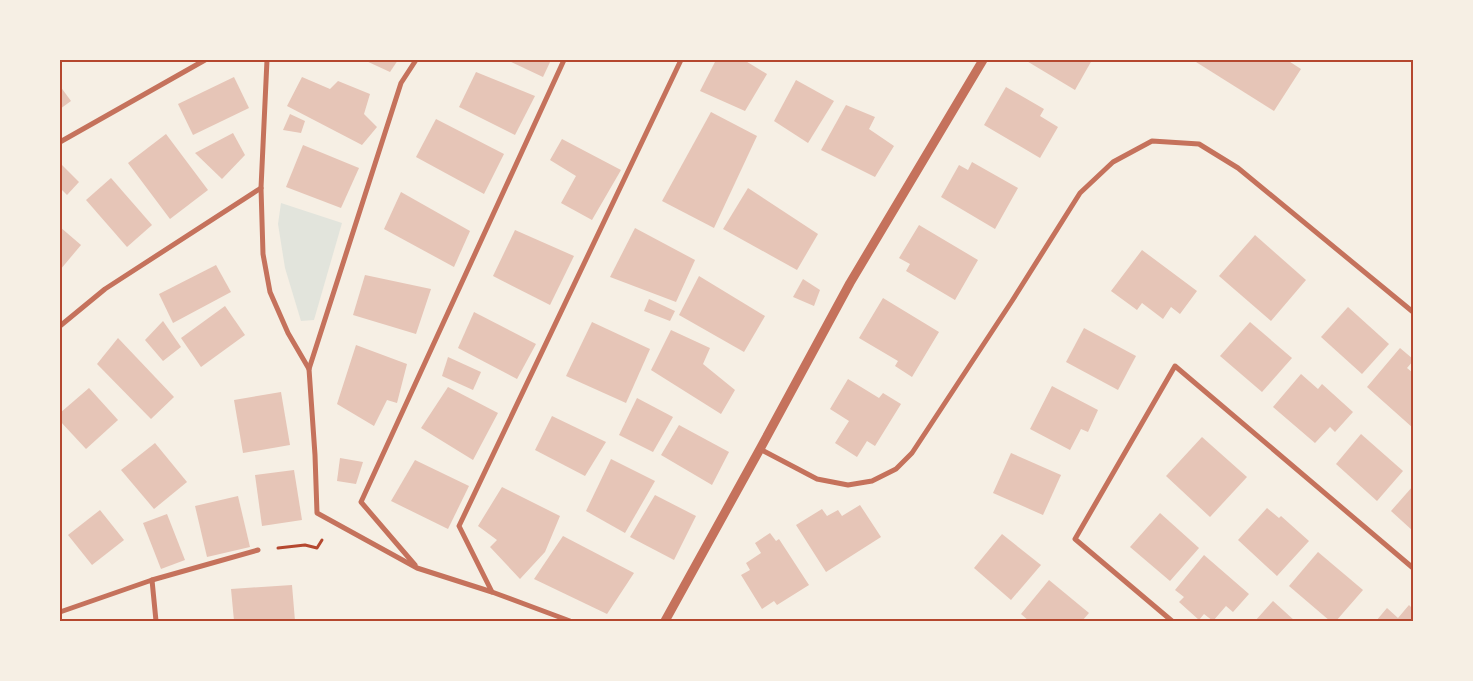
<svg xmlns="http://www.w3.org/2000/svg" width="1473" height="681" font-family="Raleway,sans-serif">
<rect width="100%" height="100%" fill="#f6efe4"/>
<polygon fill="#e2e4dc" points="281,203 342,223 314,320 301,321 285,268 278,224"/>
<g fill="#e6c5b7">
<polygon points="364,60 398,60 390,72"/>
<polygon points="507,60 551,60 543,77"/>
<polygon points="716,60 744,60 767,74 745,111 700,91"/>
<polygon points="1025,60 1092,60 1075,90"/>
<polygon points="1198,60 1287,60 1301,69 1274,111 1196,62"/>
<polygon points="476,72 535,96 515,135 459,107"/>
<polygon points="234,77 249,108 193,135 178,104"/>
<polygon points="302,77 330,89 338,81 370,94 364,114 377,127 362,145 287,106"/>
<polygon points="796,80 834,101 808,143 774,121"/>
<polygon points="60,86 71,101 60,109"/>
<polygon points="1006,87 1044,109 1040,116 1058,127 1040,158 984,125"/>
<polygon points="846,105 875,117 869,129 894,146 875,177 821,150"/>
<polygon points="711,112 757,136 714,228 662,201"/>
<polygon points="290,114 305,121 301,133 283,130"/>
<polygon points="436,119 504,154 484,194 416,157"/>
<polygon points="233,133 245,155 222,179 195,153"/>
<polygon points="166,134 208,190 170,219 128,163"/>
<polygon points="562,139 621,170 592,220 561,203 576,176 550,160"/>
<polygon points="303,145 359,168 341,208 286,187"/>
<polygon points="972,162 1018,188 995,229 941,197 959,165 968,170"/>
<polygon points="60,163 79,182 67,195 60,188"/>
<polygon points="111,178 152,225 127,247 86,200"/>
<polygon points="748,188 818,234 797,270 723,229"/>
<polygon points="401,192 470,231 454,267 384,229"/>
<polygon points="919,225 978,260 955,300 906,271 910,264 899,258"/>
<polygon points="60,227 81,245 60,270"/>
<polygon points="635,228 695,260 676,302 610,277"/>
<polygon points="515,230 574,256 550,305 493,276"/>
<polygon points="1255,235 1306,280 1271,321 1219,276"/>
<polygon points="1142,250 1197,291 1180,314 1171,307 1163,319 1142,303 1137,310 1111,291"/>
<polygon points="216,265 231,292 173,323 159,294"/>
<polygon points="365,275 431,289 416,334 353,315"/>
<polygon points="699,276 765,316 744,352 679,315"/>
<polygon points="803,279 820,290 814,306 793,297"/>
<polygon points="883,298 939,332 912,377 895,366 898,361 859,338"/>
<polygon points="649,299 675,311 670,321 644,311"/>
<polygon points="225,306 245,335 201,367 181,338"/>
<polygon points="1348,307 1389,344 1362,374 1321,337"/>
<polygon points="474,312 536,344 517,379 458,348"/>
<polygon points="163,321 181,347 163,361 145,340"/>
<polygon points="592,322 650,349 626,403 566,376"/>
<polygon points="1250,322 1292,358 1262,392 1220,356"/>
<polygon points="1084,328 1136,356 1118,390 1066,362"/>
<polygon points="671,330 710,348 703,364 735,390 721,414 651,370"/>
<polygon points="118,338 174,397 151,419 97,364"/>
<polygon points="356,345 407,364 397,403 387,400 374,426 337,404"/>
<polygon points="1400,348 1413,359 1413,361 1407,368 1413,373 1413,428 1367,387"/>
<polygon points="448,357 481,372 473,390 442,376"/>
<polygon points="1301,374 1318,389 1322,384 1353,412 1335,432 1330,427 1315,443 1273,407"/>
<polygon points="848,379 879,398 883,393 901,404 875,446 867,441 857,457 835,443 849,421 830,409"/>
<polygon points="1052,386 1098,410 1088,432 1081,429 1070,450 1030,429"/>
<polygon points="448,387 498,413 473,460 421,428"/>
<polygon points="89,388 118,420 86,449 60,421 60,413"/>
<polygon points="281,392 290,445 243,453 234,400"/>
<polygon points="637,398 673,417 653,452 619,435"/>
<polygon points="552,416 606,442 585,476 535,450"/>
<polygon points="679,425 729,452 712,485 661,455"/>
<polygon points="1361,434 1403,471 1377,501 1336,464"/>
<polygon points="1202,437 1247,477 1210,517 1166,476"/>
<polygon points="155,443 187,482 154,509 121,470"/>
<polygon points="1011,453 1061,475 1043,515 993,493"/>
<polygon points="340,458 363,462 356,484 337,481"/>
<polygon points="611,459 655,481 625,533 586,511"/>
<polygon points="415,460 469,486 448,529 391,501"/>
<polygon points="294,470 302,520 262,526 255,475"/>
<polygon points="1413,486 1413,531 1391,511"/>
<polygon points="502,487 560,516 545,552 520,579 490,547 497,540 478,526"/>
<polygon points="655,495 696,516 674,560 630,537"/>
<polygon points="238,496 250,547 207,557 195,506"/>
<polygon points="860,505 881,537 826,572 796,525 822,509 827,516 838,510 842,516"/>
<polygon points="1267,508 1279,518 1281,516 1309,541 1277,576 1238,540"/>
<polygon points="100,510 124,540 92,565 68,535"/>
<polygon points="1160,513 1199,548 1170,581 1130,547"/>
<polygon points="167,514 185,560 161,569 143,523"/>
<polygon points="770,533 776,541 779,539 809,585 777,605 774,601 762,609 741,575 750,570 746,563 761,553 755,543"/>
<polygon points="1002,534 1041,565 1011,600 974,568"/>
<polygon points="563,536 634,573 607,614 534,579"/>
<polygon points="1318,552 1363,590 1336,621 1330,621 1289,586"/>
<polygon points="1204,555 1249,594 1233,612 1226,606 1213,621 1204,614 1199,620 1179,602 1184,597 1175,590"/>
<polygon points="1049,580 1089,613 1082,621 1029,621 1021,614"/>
<polygon points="292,585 295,621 234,621 231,589"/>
<polygon points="1273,601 1295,621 1255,621"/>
<polygon points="1409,605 1413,609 1413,621 1376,621 1387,608 1398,618"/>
</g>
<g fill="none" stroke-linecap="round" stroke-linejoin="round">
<polyline stroke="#b5482f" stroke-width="3" points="278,548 305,545 317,548 322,540"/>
<g stroke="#c5725c" stroke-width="5">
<polyline points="267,60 261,188 263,254 270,292 288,333 309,369 315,455 317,513 417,568 492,592 570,621"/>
<polyline points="60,142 205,60"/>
<polyline points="60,326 105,289 261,188"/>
<polyline points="309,369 401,83 416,60"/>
<polyline points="760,449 817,479 848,485 872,481 896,469 912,453 1012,301 1080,193 1113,162 1152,141 1199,144 1238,168 1413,312"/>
<polyline points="415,565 361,502 564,60"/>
<polyline points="152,580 258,550"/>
<polyline points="492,592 459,526 681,60"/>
<polyline points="60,612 152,580 156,621"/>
<polyline points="1172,621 1075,539 1175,366 1413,568"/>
</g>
<polyline stroke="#c5725c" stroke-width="9" points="665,621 760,449 850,283 983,60"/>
</g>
<rect width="1473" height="681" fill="none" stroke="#f6efe4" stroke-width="122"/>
<rect x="61" y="61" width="1351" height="559" fill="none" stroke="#b5482f" stroke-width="2"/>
</svg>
